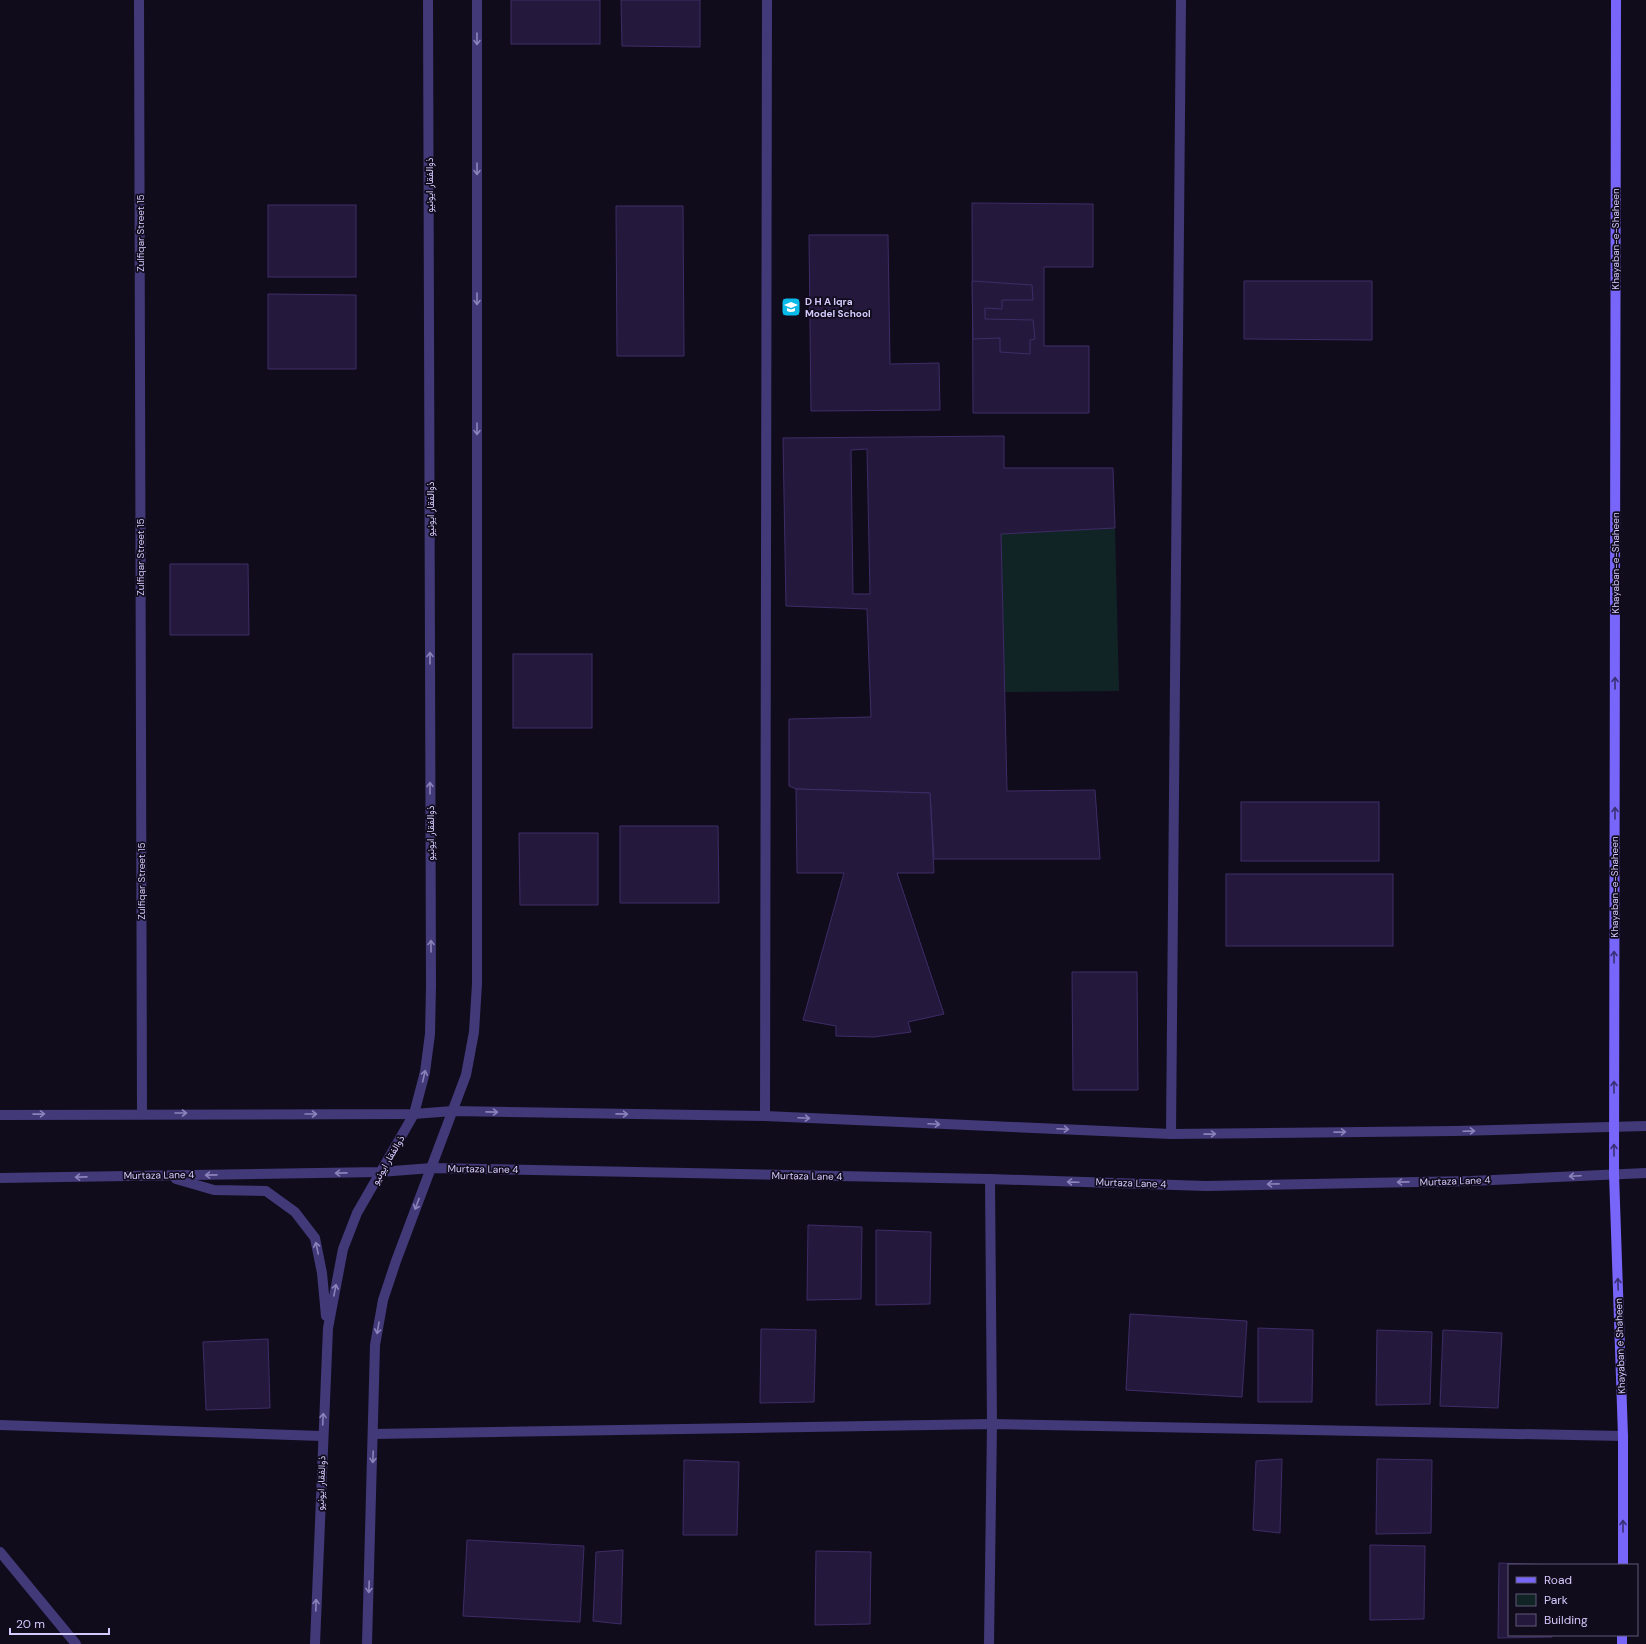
<svg xmlns="http://www.w3.org/2000/svg" width="1646" height="1644" font-family="'DM Sans',Vazirmatn,sans-serif">
<rect width="100%" height="100%" fill="#110c1c"/>
<polygon fill="#102426" points="1115,528 1119,691 1004,692 1001,534"/>
<g fill="#24193c" stroke="#3e2c67" fill-rule="evenodd">
<rect x="511" y="0" width="89" height="44"/>
<polygon points="621,0 700,0 700,47 622,46"/>
<polygon points="972,203 1093,204 1093,267 1044,267 1044,346 1089,346 1089,413 973,413"/>
<rect x="268" y="205" width="88" height="72"/>
<polygon points="616,206 683,206 684,356 617,356"/>
<polygon points="809,235 888,235 890,364 939,363 940,410 811,411"/>
<polygon points="972,281 1032,285 1033,300 1002,300 1002,309 985,308 985,319 1033,320 1035,339 1030,340 1030,354 1000,352 1000,338 973,339"/>
<polygon points="1244,281 1372,281 1372,340 1244,339"/>
<polygon points="268,294 356,295 356,369 268,369"/>
<path d="M1004,436V468H1113L1115,528L1001,534L1007,791L1095,790L1100,859H934L930,793L796,789L789,786V719L871,717L867,609L786,606L783,438ZM867,449L870,594H853L851,450Z"/>
<polygon points="170,564 248,564 249,635 170,635"/>
<rect x="513" y="654" width="79" height="74"/>
<polygon points="796,789 930,793 934,873 897,873 944,1014 908,1022 911,1032 874,1037 836,1036 836,1026 803,1020 844,873 797,873"/>
<rect x="1241" y="802" width="138" height="59"/>
<polygon points="620,826 718,826 719,903 620,903"/>
<polygon points="519,833 598,833 598,905 520,905"/>
<rect x="1226" y="874" width="167" height="72"/>
<polygon points="1072,972 1137,972 1138,1090 1073,1090"/>
<polygon points="808,1225 862,1227 861,1299 807,1300"/>
<polygon points="876,1230 931,1232 930,1304 876,1305"/>
<polygon points="1130,1314 1247,1321 1242,1397 1126,1390"/>
<polygon points="1258,1328 1313,1330 1312,1402 1258,1402"/>
<polygon points="761,1329 816,1330 814,1402 760,1403"/>
<polygon points="1377,1330 1432,1332 1430,1404 1376,1405"/>
<polygon points="1443,1330 1502,1333 1498,1408 1440,1406"/>
<polygon points="268,1339 270,1408 206,1410 203,1342"/>
<polygon points="1282,1459 1280,1533 1253,1530 1256,1461"/>
<polygon points="1377,1459 1432,1460 1431,1533 1376,1534"/>
<polygon points="684,1460 739,1462 737,1535 683,1535"/>
<polygon points="467,1540 584,1546 580,1622 463,1616"/>
<polygon points="1370,1545 1425,1546 1424,1619 1370,1620"/>
<polygon points="623,1550 621,1624 593,1621 596,1552"/>
<polygon points="816,1551 871,1552 870,1624 815,1625"/>
<polygon points="1499,1563 1553,1565 1509,1565 1509,1635 1552,1635 1552,1637 1498,1638"/>
</g>
<g fill="none" stroke-linecap="round" stroke-linejoin="round">
<g stroke="#423979" stroke-width="10">
<polyline points="139,0 142,1113"/>
<polyline points="765,1116 767,0"/>
<polyline points="1171,1134 1181,0"/>
<polyline points="0,1425 322,1436"/>
<polyline points="373,1434 992,1424 1623,1436"/>
<polyline points="0,1552 76,1644"/>
<polyline points="989,1644 992,1424 990,1179"/>
</g>
<g stroke="#423979" stroke-width="10">
<polyline points="0,1115 414,1114 453,1111 765,1116 1171,1134 1455,1131 1646,1126"/>
<polyline points="0,1178 380,1172 432,1168 990,1179 1206,1186 1471,1181 1646,1173"/>
<polyline points="176,1179 214,1190 266,1191 295,1212 315,1238 322,1273 326,1316"/>
<polyline points="315,1644 328,1328 343,1249 357,1213 414,1114 425,1072 430,1034 431,986 428,0"/>
<polyline points="367,1644 375,1345 383,1300 396,1261 466,1075 474,1032 477,984 477,0"/>
</g>
<g stroke="#7865f9" stroke-width="10">
<polyline points="1616,0 1614,1174 1623,1436 1623,1565"/>
<polyline points="1622,1644 1622,1635"/>
</g>
</g>
<defs><path id="oneway-shaft" d="M-6 0H5M1.5-3L5.5 0L1.5 3" fill="none" stroke-width="1.6" stroke-linecap="round" stroke-linejoin="round"/></defs>
<g stroke="#8c82bb">
<use href="#oneway-shaft" transform="translate(477 39) rotate(90)"/>
<use href="#oneway-shaft" transform="translate(477 169) rotate(90)"/>
<use href="#oneway-shaft" transform="translate(477 299) rotate(90)"/>
<use href="#oneway-shaft" transform="translate(477 429) rotate(90)"/>
<use href="#oneway-shaft" transform="translate(430 658) rotate(-90)"/>
<use href="#oneway-shaft" transform="translate(430 788) rotate(-90)"/>
<use href="#oneway-shaft" transform="translate(431 946) rotate(-90)"/>
<use href="#oneway-shaft" transform="translate(424 1076) rotate(-77)"/>
<use href="#oneway-shaft" transform="translate(492 1112) rotate(1)"/>
<use href="#oneway-shaft" transform="translate(181 1113)"/>
<use href="#oneway-shaft" transform="translate(39 1114) rotate(-1)"/>
<use href="#oneway-shaft" transform="translate(311 1114)"/>
<use href="#oneway-shaft" transform="translate(622 1114) rotate(1)"/>
<use href="#oneway-shaft" transform="translate(804 1118) rotate(3)"/>
<use href="#oneway-shaft" transform="translate(934 1124) rotate(3)"/>
<use href="#oneway-shaft" transform="translate(1063 1129) rotate(3)"/>
<use href="#oneway-shaft" transform="translate(1469 1131) rotate(-2)"/>
<use href="#oneway-shaft" transform="translate(1340 1132) rotate(-1)"/>
<use href="#oneway-shaft" transform="translate(1210 1134) rotate(-1)"/>
<use href="#oneway-shaft" transform="translate(341 1173) rotate(179)"/>
<use href="#oneway-shaft" transform="translate(211 1175) rotate(179)"/>
<use href="#oneway-shaft" transform="translate(1575 1176) rotate(177)"/>
<use href="#oneway-shaft" transform="translate(81 1177) rotate(179)"/>
<use href="#oneway-shaft" transform="translate(1073 1182) rotate(-178)"/>
<use href="#oneway-shaft" transform="translate(1403 1182) rotate(179)"/>
<use href="#oneway-shaft" transform="translate(1273 1184) rotate(179)"/>
<use href="#oneway-shaft" transform="translate(417 1204) rotate(111)"/>
<use href="#oneway-shaft" transform="translate(317 1248) rotate(-102)"/>
<use href="#oneway-shaft" transform="translate(335 1290) rotate(-79)"/>
<use href="#oneway-shaft" transform="translate(378 1328) rotate(100)"/>
<use href="#oneway-shaft" transform="translate(323 1419) rotate(-87)"/>
<use href="#oneway-shaft" transform="translate(373 1457) rotate(92)"/>
<use href="#oneway-shaft" transform="translate(369 1587) rotate(92)"/>
<use href="#oneway-shaft" transform="translate(316 1605) rotate(-88)"/>
</g>
<g stroke="#3a3074">
<use href="#oneway-shaft" transform="translate(1615 683) rotate(-90)"/>
<use href="#oneway-shaft" transform="translate(1615 813) rotate(-90)"/>
<use href="#oneway-shaft" transform="translate(1614 957) rotate(-90)"/>
<use href="#oneway-shaft" transform="translate(1614 1087) rotate(-90)"/>
<use href="#oneway-shaft" transform="translate(1614 1150) rotate(-90)"/>
<use href="#oneway-shaft" transform="translate(1618 1284) rotate(-92)"/>
<use href="#oneway-shaft" transform="translate(1623 1526) rotate(-90)"/>
</g>
<defs>
<symbol id="school-square" viewBox="-11 -11 22 22"><rect x="-9" y="-9" width="18" height="18" rx="4" fill="#0abbe9" stroke="#110c1c"/><path d="M0-5L7-2L0 1L-7-2ZM-4 1L0 2.5L4 1V4Q0 6-4 4Z" fill="#fff"/></symbol>
</defs>
<g fill-rule="evenodd">
<use href="#school-square" x="780" y="296" width="22" height="22"/>
</g>
<g text-anchor="middle" dominant-baseline="central" stroke-width="3.5" stroke-linejoin="round" paint-order="stroke">
<g font-size="10" fill="#d5cafd" stroke="#110c1c">
<text transform="translate(429 185) rotate(-90)">ذوالفقار ایونیو</text>
<text transform="translate(140 233) rotate(-90)">Zulfiqar Street 15</text>
<text transform="translate(1615 239) rotate(-90)">Khayaban-e-Shaheen</text>
<text transform="translate(430 509) rotate(-90)">ذوالفقار ایونیو</text>
<text transform="translate(140 557) rotate(-90)">Zulfiqar Street 15</text>
<text transform="translate(1615 563) rotate(-90)">Khayaban-e-Shaheen</text>
<text transform="translate(430 833) rotate(-90)">ذوالفقار ایونیو</text>
<text transform="translate(141 881) rotate(-90)">Zulfiqar Street 15</text>
<text transform="translate(1614 887) rotate(-90)">Khayaban-e-Shaheen</text>
<text transform="translate(388 1160) rotate(-60)">ذوالفقار ایونیو</text>
<text transform="translate(483 1169) rotate(1)">Murtaza Lane 4</text>
<text transform="translate(159 1175) rotate(-1)">Murtaza Lane 4</text>
<text transform="translate(807 1176) rotate(1)">Murtaza Lane 4</text>
<text transform="translate(1455 1181) rotate(-2)">Murtaza Lane 4</text>
<text transform="translate(1131 1183) rotate(2)">Murtaza Lane 4</text>
<text transform="translate(1620 1346) rotate(-92)">Khayaban e Shaheen</text>
<text transform="translate(321 1483) rotate(-88)">ذوالفقار ایونیو</text>
</g>
<g font-size="10" font-weight="bold" fill="#d5cafd" stroke="#110c1c" text-anchor="start">
<text x="805" y="301">D H A Iqra<tspan x="805" dy="12">Model School</tspan></text>
</g>
</g>
<rect x="1508" y="1564" width="130" height="72" fill="#110c1c" stroke="#5f5876"/>
<rect x="1516" y="1577" width="20" height="6" fill="#7865f9" stroke="#5f5876"/>
<text x="1544" y="1584" font-size="12" fill="#d5cafd">Road</text>
<rect x="1516" y="1594" width="20" height="12" fill="#102426" stroke="#5f5876"/>
<text x="1544" y="1604" font-size="12" fill="#d5cafd">Park</text>
<rect x="1516" y="1614" width="20" height="12" fill="#24193c" stroke="#5f5876"/>
<text x="1544" y="1624" font-size="12" fill="#d5cafd">Building</text>
<path d="M10 1628v6h99v-6" fill="none" stroke="#d5cafd" stroke-width="2"/>
<text x="16" y="1628" font-size="12" fill="#d5cafd" stroke="#110c1c" stroke-width="3" paint-order="stroke">20 m</text>
</svg>
